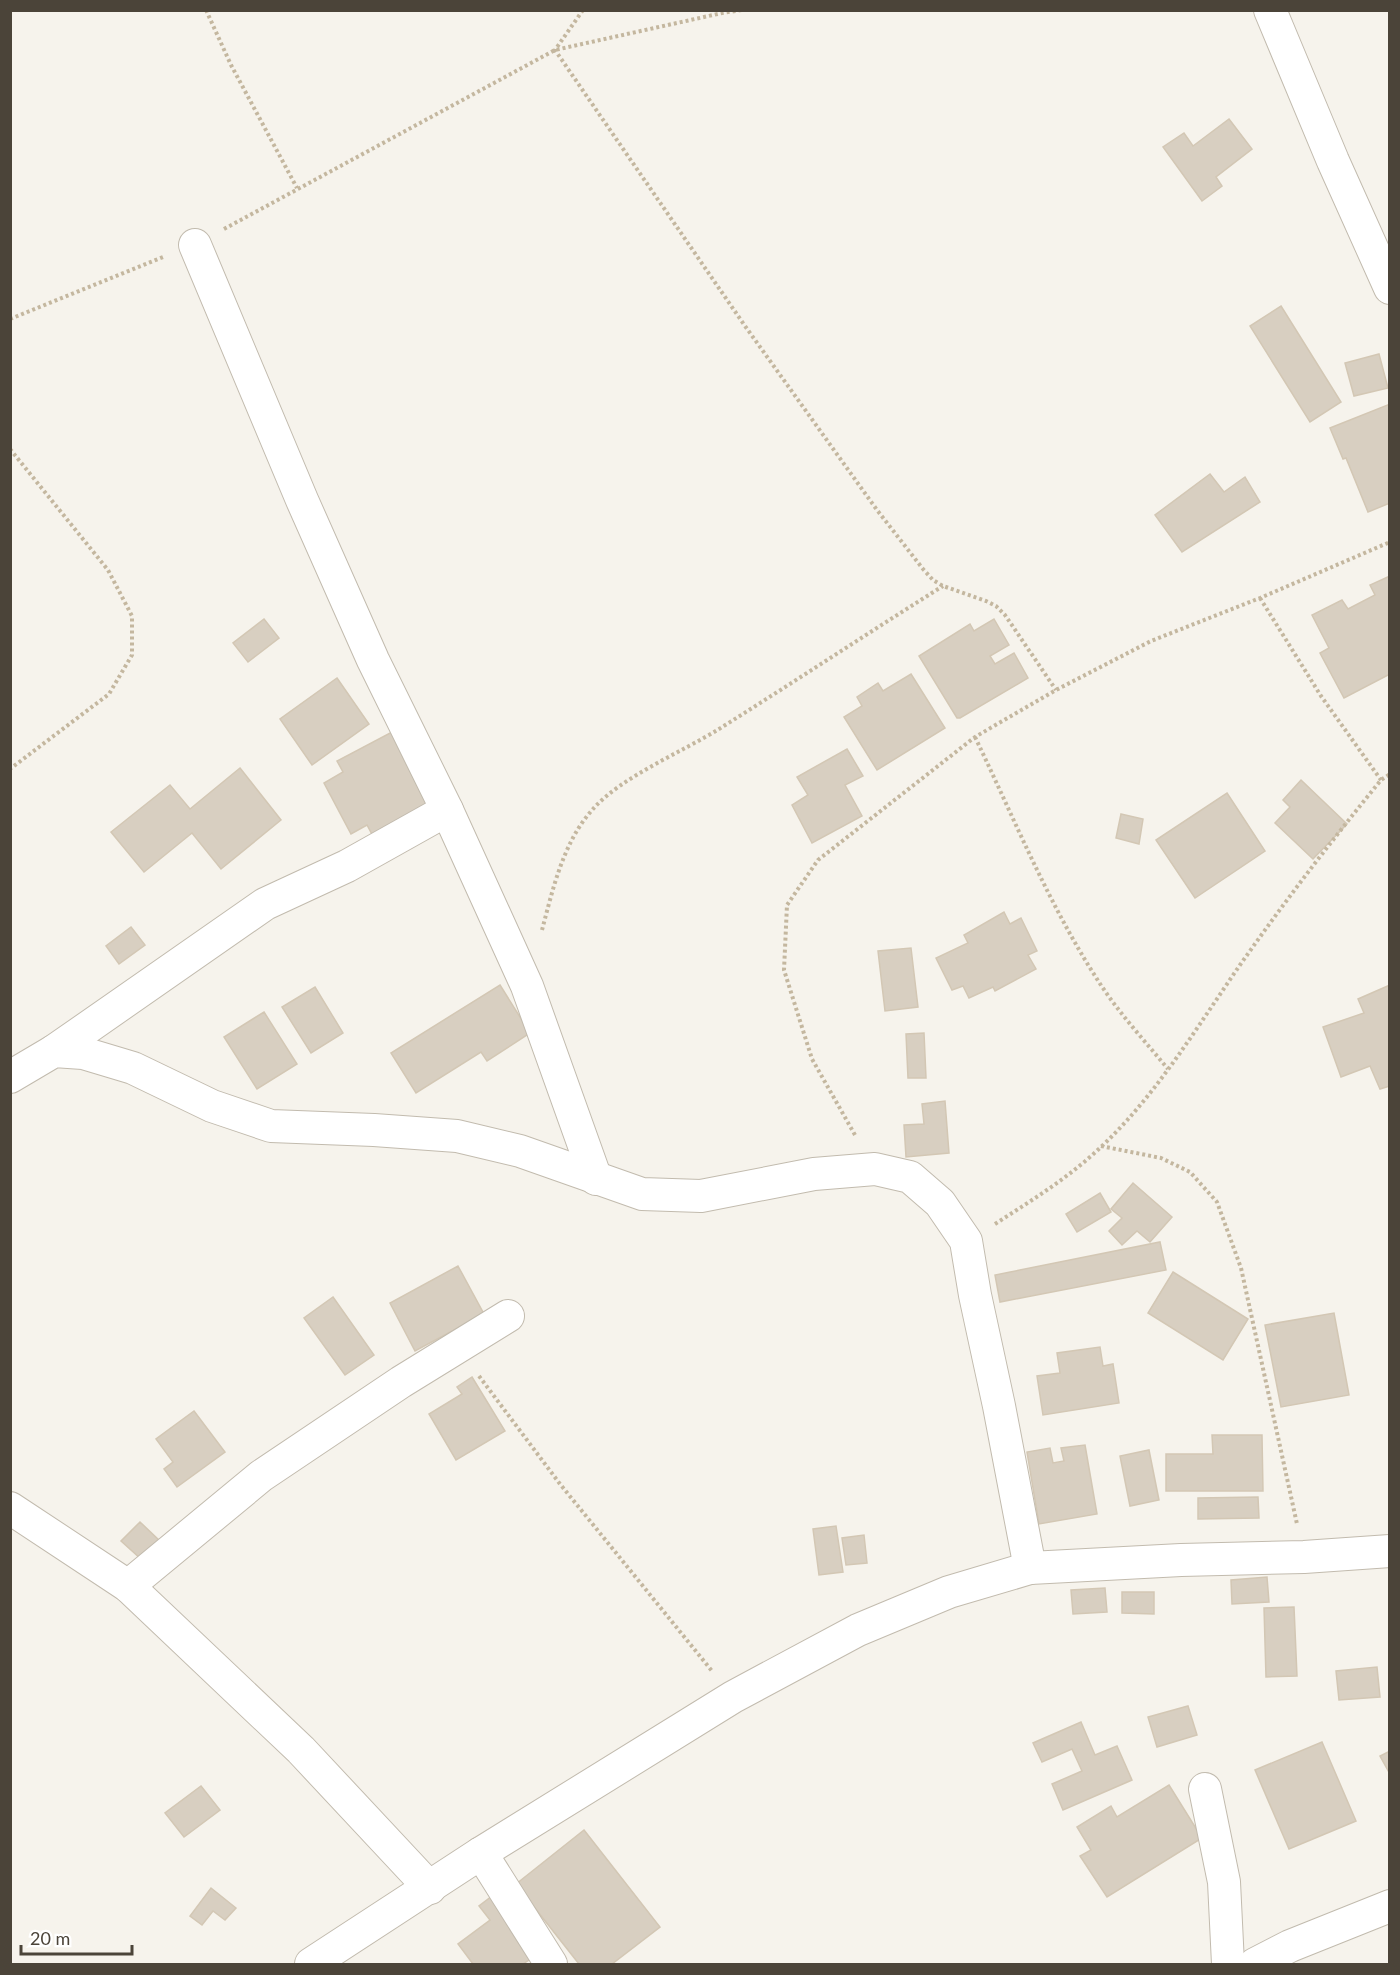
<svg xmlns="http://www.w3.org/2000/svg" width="1400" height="1975" font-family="Lato,sans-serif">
<rect width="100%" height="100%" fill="#f6f3ec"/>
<g fill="#d8cfc1" stroke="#d3c7b4" stroke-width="1.5">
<polygon points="1229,119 1252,149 1216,177 1222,186 1202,201 1163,147 1184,133 1193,146"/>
<polygon points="1281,306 1341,402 1310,422 1250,326"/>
<polygon points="1379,354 1388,388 1354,396 1345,363"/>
<polygon points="1390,404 1390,503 1368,512 1346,458 1343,459 1330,428"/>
<polygon points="1210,474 1224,492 1245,477 1260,502 1182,552 1155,515"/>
<polygon points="1390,576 1390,674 1344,698 1320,653 1329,648 1312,615 1342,600 1348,609 1375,595 1370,585"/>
<polygon points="264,619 279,638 248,662 233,643"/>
<polygon points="994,619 1009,645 990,656 995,664 1014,653 1028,678 960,718 957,718 919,656 970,624 974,631"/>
<polygon points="911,674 945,728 877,770 844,717 862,706 857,697 878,683 883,691"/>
<polygon points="337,678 369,724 312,765 280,719"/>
<polygon points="392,732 434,809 375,840 367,825 351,834 324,783 343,772 337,761"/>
<polygon points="847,749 863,776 845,785 862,816 812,843 792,805 808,795 797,777"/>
<polygon points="240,768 281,820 221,869 192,833 144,872 111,832 170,785 190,809"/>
<polygon points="1301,780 1347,824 1313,859 1275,823 1290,807 1283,800"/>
<polygon points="1227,793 1265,851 1195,898 1156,840"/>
<polygon points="1121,814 1143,819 1139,844 1116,838"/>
<polygon points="1004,912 1010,924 1021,918 1037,951 1028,955 1036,969 995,991 993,987 969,998 963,986 952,990 936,958 968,943 964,935"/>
<polygon points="131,927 145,945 119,964 106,946"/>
<polygon points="911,948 918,1007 885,1011 878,951"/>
<polygon points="500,985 530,1033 487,1061 481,1052 416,1093 391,1053"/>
<polygon points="1390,985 1390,1086 1380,1089 1370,1066 1341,1077 1323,1027 1364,1013 1358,999"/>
<polygon points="315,987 343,1033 311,1053 282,1007"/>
<polygon points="264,1012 297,1064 257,1089 224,1037"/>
<polygon points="924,1033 926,1078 908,1078 906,1034"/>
<polygon points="945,1101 949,1153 906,1157 904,1125 924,1124 922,1104"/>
<polygon points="1133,1183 1172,1217 1150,1242 1137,1231 1122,1245 1109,1231 1122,1218 1111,1209"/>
<polygon points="1100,1193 1111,1212 1077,1232 1066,1214"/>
<polygon points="1160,1242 1166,1270 1000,1302 995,1275"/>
<polygon points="458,1266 484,1314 415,1351 390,1303"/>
<polygon points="1173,1272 1248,1319 1223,1360 1148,1313"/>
<polygon points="333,1297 374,1355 345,1375 304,1318"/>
<polygon points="1334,1313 1349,1395 1281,1407 1265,1325"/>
<polygon points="1100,1347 1103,1366 1113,1364 1119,1403 1043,1415 1037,1376 1060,1373 1057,1353"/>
<polygon points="472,1377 505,1431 456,1460 429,1414 462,1394 457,1387"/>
<polygon points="194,1411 225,1452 177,1487 164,1469 173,1462 156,1439"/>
<polygon points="1212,1435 1262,1435 1263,1491 1166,1491 1166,1454 1213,1454"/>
<polygon points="1085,1445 1097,1514 1039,1524 1027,1452 1050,1448 1053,1463 1064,1461 1061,1448"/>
<polygon points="1149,1450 1159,1500 1130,1506 1120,1456"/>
<polygon points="1258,1497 1259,1518 1198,1519 1198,1498"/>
<polygon points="140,1522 160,1541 142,1560 121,1541"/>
<polygon points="836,1526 843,1572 819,1575 813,1529"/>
<polygon points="864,1535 867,1563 846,1565 842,1538"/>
<polygon points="1267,1577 1269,1602 1232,1604 1231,1580"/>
<polygon points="1105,1588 1107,1612 1073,1614 1071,1590"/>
<polygon points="1122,1592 1154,1592 1154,1614 1122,1613"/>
<polygon points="1294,1607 1297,1676 1266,1677 1264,1608"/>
<polygon points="1377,1667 1380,1697 1339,1700 1336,1671"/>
<polygon points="1188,1706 1197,1735 1157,1747 1148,1717"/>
<polygon points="1081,1722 1095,1755 1117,1746 1132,1780 1063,1810 1052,1784 1082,1771 1072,1749 1042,1762 1033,1743"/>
<polygon points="1322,1742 1356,1821 1289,1849 1255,1770"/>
<polygon points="1390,1751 1390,1774 1380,1756"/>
<polygon points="1169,1785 1202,1838 1107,1897 1080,1856 1091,1850 1077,1827 1111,1806 1117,1817"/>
<polygon points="201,1786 220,1810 184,1837 165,1813"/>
<polygon points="584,1830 660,1927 612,1964 579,1964 516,1884"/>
<polygon points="211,1888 236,1908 225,1920 213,1911 202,1925 190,1916"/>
<polygon points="492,1896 535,1956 523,1964 473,1964 458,1944 490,1920 479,1906"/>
</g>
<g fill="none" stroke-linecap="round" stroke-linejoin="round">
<defs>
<g id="street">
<polyline points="1270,10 1333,161 1390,288"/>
<polyline points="195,245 302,500 373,660 447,810 527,986 596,1179"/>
<polyline points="54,1051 265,904 347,866 447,810"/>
<polyline points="10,1077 54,1051 83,1053 133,1068 212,1106 271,1126 374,1130 457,1136 520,1151 642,1194 701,1196 814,1174 875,1169 910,1177 940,1203 966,1241 975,1295 999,1406 1030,1568"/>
<polyline points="10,1508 128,1586 301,1750 430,1888"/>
<polyline points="128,1586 261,1476 401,1382 508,1316"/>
<polyline points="1205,1789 1224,1882 1228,1964"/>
<polyline points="481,1853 551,1964"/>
<polyline points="311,1964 481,1853 733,1697 858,1630 949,1592 1030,1568 1181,1560 1304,1557 1390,1551"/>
<polyline points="1255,1964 1290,1946 1390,1906"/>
</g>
</defs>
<use href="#street" stroke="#c2bbae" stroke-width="34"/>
<g stroke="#c4b79f" stroke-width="4" stroke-dasharray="3 3" stroke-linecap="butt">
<polyline points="206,10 231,65 297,188"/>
<polyline points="583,10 555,50 745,326 877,510 923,569 933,580 943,586 986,601 996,606 1005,615 1056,690"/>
<polyline points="224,229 555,50 722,13 742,10"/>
<polyline points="10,319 163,257"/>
<polyline points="10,449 108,570 132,616 132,655 109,694 10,769"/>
<polyline points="1260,598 1321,696 1381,780"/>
<path d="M975,737C1014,818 1048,903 1097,979C1117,1011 1144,1040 1168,1069"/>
<path d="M542,930C553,889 563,842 593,809C621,777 682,752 719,729C794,682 868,633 943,586"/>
<polyline points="855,1135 812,1059 784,970 787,905 818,860 975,737 1056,690 1151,641 1260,598 1390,542"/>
<polyline points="1101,1146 1161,1158 1190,1172 1217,1202 1241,1268 1297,1524"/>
<path d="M995,1224C1032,1200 1070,1177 1102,1146C1157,1094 1197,1027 1240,965C1285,901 1332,840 1381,780L1390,774"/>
<polyline points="479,1376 560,1484 712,1671"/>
</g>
<use href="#street" stroke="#fff" stroke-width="32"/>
</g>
<rect width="1400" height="1975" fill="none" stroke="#4b4439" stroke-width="24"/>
<path d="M21 1945v9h111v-9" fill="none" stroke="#4b4439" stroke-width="3"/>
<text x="30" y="1945" font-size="18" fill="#4b4439" stroke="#ffffff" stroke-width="4.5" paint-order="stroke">20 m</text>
</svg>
